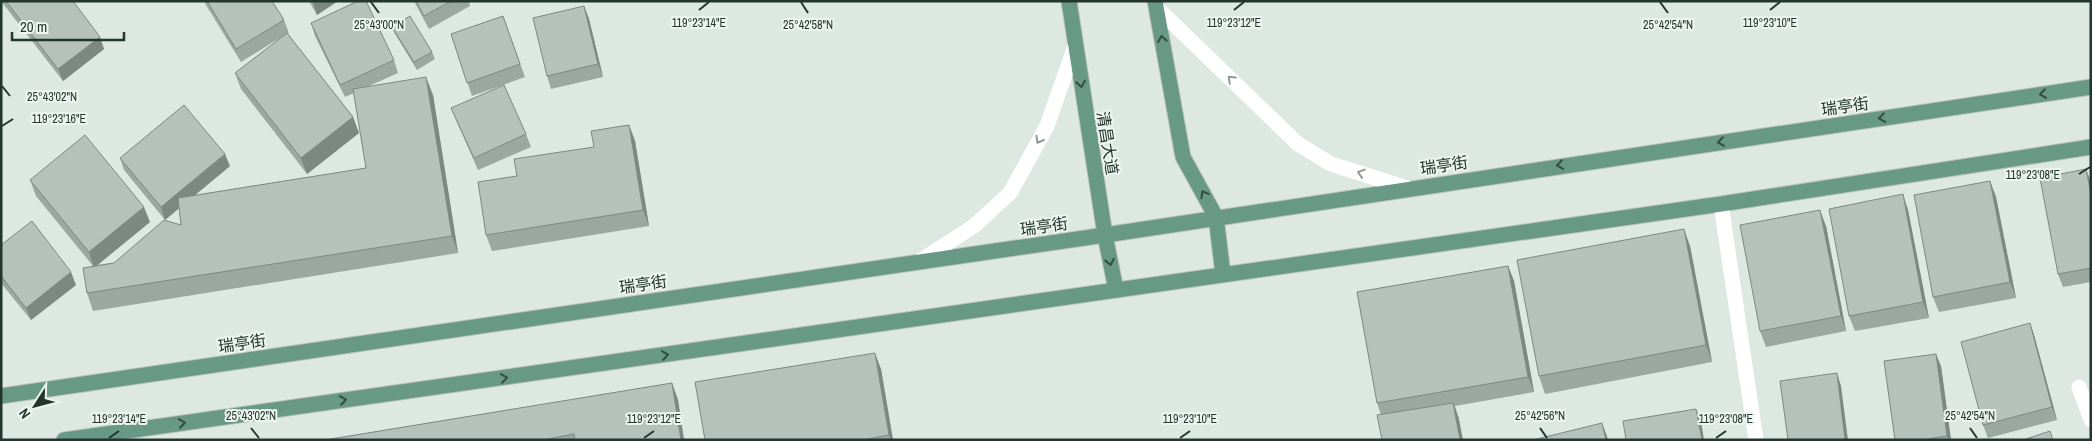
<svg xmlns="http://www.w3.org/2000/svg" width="2092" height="441" font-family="'Archivo Narrow','Noto Sans SC',sans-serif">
<rect width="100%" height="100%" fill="#dee8e2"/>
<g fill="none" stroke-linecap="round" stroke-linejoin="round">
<defs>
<g id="major">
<polyline points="1069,1 1105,235 1116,290"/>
<polyline points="1155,1 1183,157 1216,217 1223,274"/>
<polyline points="1,396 1105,235 2091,87"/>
<polyline points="64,440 1721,204 2091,147"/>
</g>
</defs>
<use href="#major" stroke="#bdc2c0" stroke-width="17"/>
<g stroke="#fff" stroke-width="15">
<polyline points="1156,7 1298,144 1331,164 1407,188"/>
<polyline points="1721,204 1756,440"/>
<polyline points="920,261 974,226 1010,193 1047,126 1075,46"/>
<polyline points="2079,387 2091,420"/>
</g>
<use href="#major" stroke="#689886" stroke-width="15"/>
</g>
<g fill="#9ba7a1">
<polygon points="1,1 73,1 104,49 63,81"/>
<polygon points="204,1 272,1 284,20 289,33 287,33 353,117 359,133 307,174 241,89 235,73 283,36 241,62 206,5"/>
<polygon points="309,1 338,1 317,15"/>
<polygon points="414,1 469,1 470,6 429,29"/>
<polygon points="584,6 589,19 603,77 551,89 547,76"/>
<polygon points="503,16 525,77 472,96 451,34"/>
<polygon points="311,23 394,60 398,73 369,86 433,95 458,253 93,311 87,293 93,266 36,196 30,180 150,222 97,265 114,263 181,225 179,208 165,220 124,170 120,158 230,166 195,195 366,168 354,93 345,97 315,36"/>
<polygon points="392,27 432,52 435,59 417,70 395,34"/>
<polygon points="451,108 526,134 531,147 478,170 456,120"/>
<polygon points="629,125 635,141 649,226 492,251 486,235 517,176 594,147"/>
<polygon points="1990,181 1996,197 2016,298 1939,312 1933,297"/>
<polygon points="2091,183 2091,282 2063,287 2058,274"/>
<polygon points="1908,210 1929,318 1855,331 1849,316"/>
<polygon points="1826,226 1846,331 1766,347 1760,331"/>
<polygon points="1,245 76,285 31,320 1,283"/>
<polygon points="1690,246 1712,362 1545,394 1539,376"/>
<polygon points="1508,266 1514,281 1534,392 1455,406 1459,419 1381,415 1377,403"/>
<polygon points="2030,323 2034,335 2057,420 1988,438 1983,425"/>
<polygon points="1941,366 1951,440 1895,440"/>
<polygon points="881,369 893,440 705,440"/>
<polygon points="672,383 678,400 684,440 325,440"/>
</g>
<g fill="#7e8883">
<polygon points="314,1 338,1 317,15 313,2"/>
<polygon points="584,6 589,19 603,77 598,64"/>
<polygon points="100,37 104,49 63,81 58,69"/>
<polygon points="426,77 433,95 458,253 452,236"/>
<polygon points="353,117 359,133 307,174 301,158"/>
<polygon points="629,125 635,141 649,226 643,210"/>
<polygon points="225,154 230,166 165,220 161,207"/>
<polygon points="2086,169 2091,182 2091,194"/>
<polygon points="1990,181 1996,197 2016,298 2010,282"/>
<polygon points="1903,194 1908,210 1929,318 1923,302"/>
<polygon points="144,207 150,222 94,268 89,252"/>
<polygon points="1820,210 1826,226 1846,331 1841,316"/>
<polygon points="1684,229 1690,246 1712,362 1706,345"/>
<polygon points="1508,266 1514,281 1534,392 1528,377"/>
<polygon points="71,272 76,285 31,320 26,308"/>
<polygon points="2030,323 2034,335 2057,420 2052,407"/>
<polygon points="875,353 881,369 893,440 891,440 889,435"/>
<polygon points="1936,354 1941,366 1951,440 1949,440 1947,436"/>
<polygon points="1837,373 1841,386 1848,440 1845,440"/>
<polygon points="672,383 678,400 684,440 681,440"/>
<polygon points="1453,403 1459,419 1463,440 1460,440"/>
<polygon points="1696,409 1701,421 1704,440 1702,440"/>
<polygon points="1602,423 1607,436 1608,440 1606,440"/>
</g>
<g fill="#b4c2bb" stroke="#7e8883">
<polygon points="6,1 73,1 100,37 58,69"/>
<polygon points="207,1 272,1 284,20 236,49"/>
<polygon points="358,1 366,1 394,60 340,85 311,23"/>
<polygon points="416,1 451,1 424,16"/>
<polygon points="584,6 598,64 547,76 533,18"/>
<polygon points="410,16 432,52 414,62 392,27"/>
<polygon points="503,16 520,64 467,83 451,34"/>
<polygon points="287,33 353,117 301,158 235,73"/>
<polygon points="426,77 452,236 87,293 83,268 114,263 164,220 181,225 178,198 366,168 353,89"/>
<polygon points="504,85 526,134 474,158 451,108"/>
<polygon points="184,105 225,154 161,207 120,158"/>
<polygon points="629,125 643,210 486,235 478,182 517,176 514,159 594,147 591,131"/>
<polygon points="85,135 144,207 89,252 30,180"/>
<polygon points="2086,169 2091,194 2091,268 2058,274 2040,178"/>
<polygon points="1990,181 2010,282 1933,297 1914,195"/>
<polygon points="1903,194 1923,302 1849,316 1829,209"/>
<polygon points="1820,210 1841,316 1760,331 1740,225"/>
<polygon points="32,221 71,272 26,308 1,276 1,245"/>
<polygon points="1684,229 1706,345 1539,376 1517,260"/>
<polygon points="1508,266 1528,377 1377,403 1357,292"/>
<polygon points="2030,323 2052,407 1983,425 1961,342"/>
<polygon points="875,353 889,435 862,440 705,440 695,382"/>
<polygon points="1936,354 1947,436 1920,440 1895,440 1884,361"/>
<polygon points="1837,373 1845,440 1788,440 1780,381"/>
<polygon points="672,383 681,440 575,440 574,434 542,440 325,440"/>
<polygon points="1453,403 1460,440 1382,440 1377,415"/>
<polygon points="1696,409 1702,440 1626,440 1623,421"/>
<polygon points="1602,423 1606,440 1533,440"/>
<polygon points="2050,431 2053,440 2023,440"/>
</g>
<defs><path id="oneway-chevron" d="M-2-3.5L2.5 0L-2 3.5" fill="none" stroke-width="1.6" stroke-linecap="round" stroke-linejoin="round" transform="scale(1.25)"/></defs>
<g stroke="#344e44">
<use href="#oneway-chevron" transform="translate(1162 39) rotate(-100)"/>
<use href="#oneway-chevron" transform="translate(1081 84) rotate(81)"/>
<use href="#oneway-chevron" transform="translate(2043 94) rotate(172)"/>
<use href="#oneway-chevron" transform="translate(1882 118) rotate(172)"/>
<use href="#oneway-chevron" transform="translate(1721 142) rotate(172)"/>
<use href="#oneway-chevron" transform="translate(1560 165) rotate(172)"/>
<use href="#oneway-chevron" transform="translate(1204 194) rotate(-119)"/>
<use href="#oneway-chevron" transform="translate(1110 262) rotate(79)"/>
<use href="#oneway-chevron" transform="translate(665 355) rotate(-8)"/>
<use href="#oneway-chevron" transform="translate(504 378) rotate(-8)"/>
<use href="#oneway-chevron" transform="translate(343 400) rotate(-8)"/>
<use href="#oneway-chevron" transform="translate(182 423) rotate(-8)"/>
</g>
<g stroke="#909a96">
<use href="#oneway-chevron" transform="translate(1231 79) rotate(-136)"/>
<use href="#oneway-chevron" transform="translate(1039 140) rotate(119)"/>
<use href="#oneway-chevron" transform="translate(1361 173) rotate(-162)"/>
</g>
<path fill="none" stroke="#22352e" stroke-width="2" d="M371,2L379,13M801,2L808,13M1660,2L1668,13M699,10L709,2M1234,10L1244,2M1770,10L1780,2M2,86L10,96M2,126L13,119M2079,174L2090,167M251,428L259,438M1540,428L1547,438M1970,428L1977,438M109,438L119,431M644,438L654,431M1180,438L1190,431M1716,438L1726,431"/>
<g text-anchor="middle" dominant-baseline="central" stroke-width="4" stroke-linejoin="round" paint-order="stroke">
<g font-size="16" fill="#22352e" stroke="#eef5f1">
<text transform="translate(1845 106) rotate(-8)">瑞亭街</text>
<text transform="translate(1108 143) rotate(81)">清昌大道</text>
<text transform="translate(1444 165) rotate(-8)">瑞亭街</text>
<text transform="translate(1044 226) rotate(-8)">瑞亭街</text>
<text transform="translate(643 284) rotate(-8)">瑞亭街</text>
<text transform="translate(242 343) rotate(-8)">瑞亭街</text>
</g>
</g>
<g font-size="12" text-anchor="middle" fill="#22352e" stroke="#eef5f1" stroke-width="4" stroke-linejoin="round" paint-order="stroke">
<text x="699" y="27">119°23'14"E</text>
<text x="1234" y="27">119°23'12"E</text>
<text x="1770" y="27">119°23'10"E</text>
<text x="379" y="29">25°43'00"N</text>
<text x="808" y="29">25°42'58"N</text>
<text x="1668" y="29">25°42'54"N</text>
<text x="52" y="101">25°43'02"N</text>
<text x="59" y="123">119°23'16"E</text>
<text x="2033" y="179">119°23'08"E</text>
<text x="251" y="420">25°43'02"N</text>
<text x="1540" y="420">25°42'56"N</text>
<text x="1970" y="420">25°42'54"N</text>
<text x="119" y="423">119°23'14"E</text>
<text x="654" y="423">119°23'12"E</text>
<text x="1190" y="423">119°23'10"E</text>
<text x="1726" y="423">119°23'08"E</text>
</g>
<rect width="2092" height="441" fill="none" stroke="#22352e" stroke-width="5"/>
<g transform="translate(35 406) rotate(234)" stroke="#eef5f1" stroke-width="4" paint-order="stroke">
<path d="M0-4L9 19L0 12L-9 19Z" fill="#22352e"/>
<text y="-8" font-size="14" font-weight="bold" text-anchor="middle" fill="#22352e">N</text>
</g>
<path d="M12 32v8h112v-8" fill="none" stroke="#22352e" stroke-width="2.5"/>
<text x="20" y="32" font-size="15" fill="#22352e" stroke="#eef5f1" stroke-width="4" paint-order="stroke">20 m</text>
</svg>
